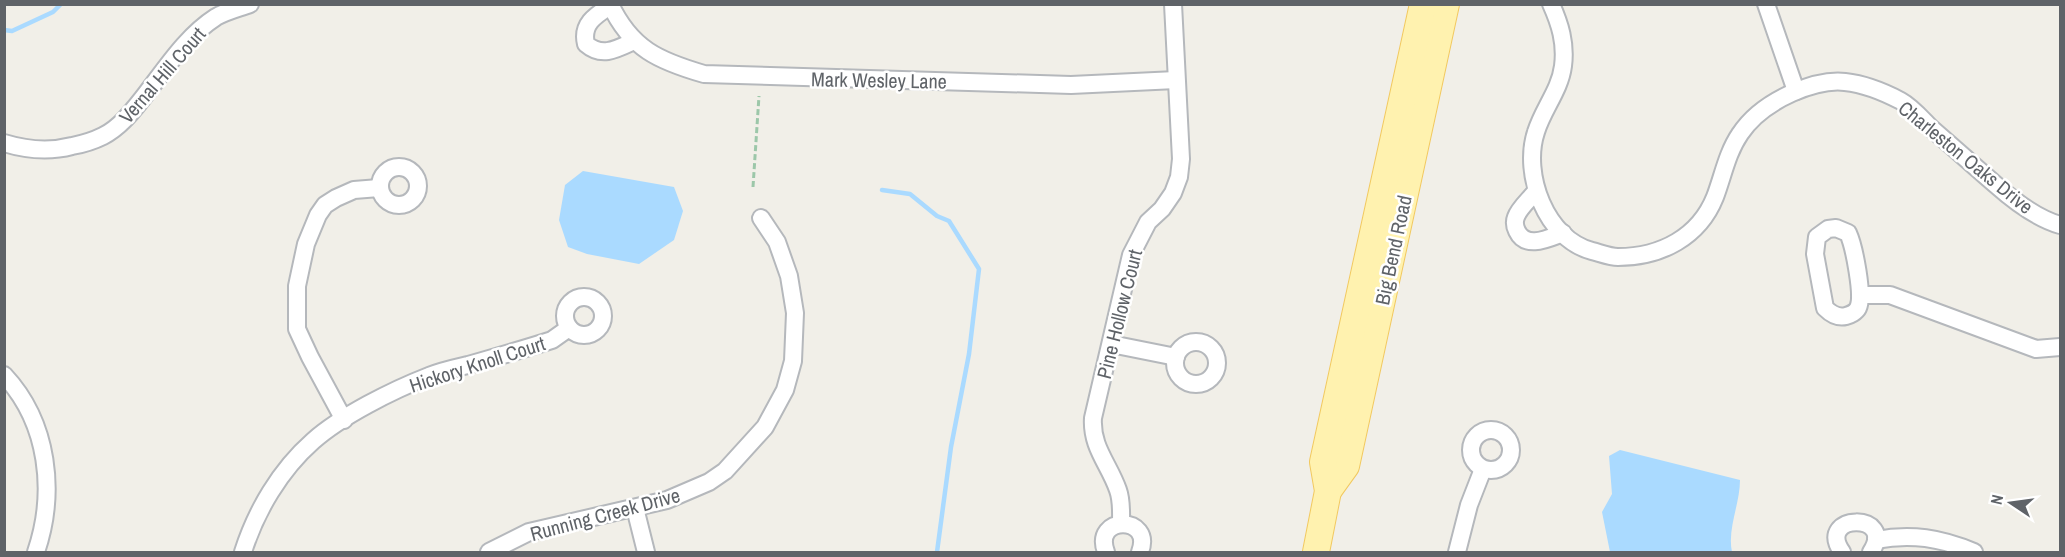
<svg xmlns="http://www.w3.org/2000/svg" width="2065" height="557" font-family="'Archivo Narrow',sans-serif">
<rect width="100%" height="100%" fill="#f1efe8"/>
<g fill="#aadaff">
<polygon points="583,171 674,187 683,211 674,240 639,264 587,254 568,247 559,220 565,185"/>
<path d="M1620,450L1740,480C1740,504 1727,529 1732,552H1610L1602,512L1612,494L1609,456Z"/>
</g>
<g fill="none" stroke-linecap="round" stroke-linejoin="round">
<g stroke="#aadaff" stroke-width="4.5">
<polyline points="4,30 12,31 53,12 61,4"/>
<polyline points="882,190 910,194 937,216 949,221 979,269 969,354 951,447 937,552"/>
</g>
<defs>
<g id="minor">
<path d="M610,4C631,49 659,61 704,74L1071,85L1176,80"/>
<path d="M1551,4C1560,24 1566,43 1563,66C1560,90 1543,109 1536,132C1522,174 1546,239 1592,251C1600,253 1610,257 1618,257C1661,257 1699,237 1715,197C1723,176 1727,153 1740,134C1753,114 1772,102 1792,93C1808,86 1828,80 1845,82C1864,84 1884,92 1901,101C1912,107 1922,119 1931,128C1953,147 1974,166 1996,185C2014,201 2036,218 2060,225"/>
<polyline points="1766,4 1796,91"/>
<path d="M610,6C596,15 581,24 586,44C602,58 617,49 634,41"/>
<path d="M4,143C27,150 49,152 72,146C83,144 93,141 103,136C119,128 131,113 142,99C165,70 185,37 216,17C226,11 239,8 250,4"/>
<circle cx="399" cy="186" r="19"/>
<path d="M1536,191C1530,199 1519,208 1516,217C1514,222 1515,227 1517,231C1526,250 1549,238 1563,233"/>
<path d="M1836,228L1848,233C1854,246 1864,296 1858,308C1856,312 1850,315 1846,316C1838,318 1831,314 1825,308L1815,254L1817,237L1828,229Z"/>
<polyline points="1860,295 1890,295 2036,349 2060,347"/>
<circle cx="584" cy="316" r="19"/>
<circle cx="1196" cy="363" r="21"/>
<polyline points="1111,344 1176,357"/>
<path d="M4,375C49,423 56,493 36,552"/>
<polyline points="344,420 310,357 297,329 297,286 306,244 318,215 325,205 336,198 354,190 379,188"/>
<circle cx="1491" cy="450" r="20"/>
<polyline points="635,508 646,552"/>
<path d="M1121,524C1121,512 1122,501 1118,490C1109,464 1091,447 1093,418L1131,255L1148,222L1162,209L1173,193L1179,177L1181,159L1173,4"/>
<path d="M1876,540C1911,533 1941,538 1974,552"/>
<path d="M243,552C256,511 280,470 313,441C341,416 393,390 429,376C441,371 455,368 468,365C496,357 524,349 552,340L569,328"/>
<polyline points="489,552 529,532 667,500 709,482 725,471 765,427 785,390 793,361 795,313 789,276 777,242 761,218"/>
<path d="M1106,552C1092,515 1154,515 1140,552"/>
<polyline points="1457,552 1469,505 1483,469"/>
<path d="M1842,552C1815,513 1897,512 1871,552"/>
</g>
<g id="primary">
<polyline points="1328,491 1346,466 1446,4"/>
<polyline points="1316,552 1328,491 1323,462 1423,4"/>
</g>
</defs>
<use href="#minor" stroke="#b5b8bc" stroke-width="20"/>
<use href="#primary" stroke="#f2c960" stroke-width="28"/>
<polyline stroke="#9cc7a9" stroke-width="3" stroke-dasharray="6 3" stroke-linecap="butt" points="753,187 759,96"/>
<use href="#minor" stroke="#fff" stroke-width="16"/>
<use href="#primary" stroke="#fff2af" stroke-width="26"/>
</g>
<g text-anchor="middle" dominant-baseline="central" stroke-width="5" stroke-linejoin="round" paint-order="stroke">
<g font-size="20" fill="#5f6368" stroke="#fff">
<text transform="translate(162 75) rotate(-49)">Vernal Hill Court</text>
<text transform="translate(879 80) rotate(1)">Mark Wesley Lane</text>
<text transform="translate(1966 157) rotate(39)">Charleston Oaks Drive</text>
<text transform="translate(1393 250) rotate(-78)">Big Bend Road</text>
<text transform="translate(1119 314) rotate(-76)">Pine Hollow Court</text>
<text transform="translate(477 364) rotate(-18)">Hickory Knoll Court</text>
<text transform="translate(605 514) rotate(-15)">Running Creek Drive</text>
</g>
</g>
<rect width="2065" height="557" fill="none" stroke="#5f6368" stroke-width="12"/>
<g transform="translate(2011 503) rotate(283)" stroke="#ffffff" stroke-width="4.5" paint-order="stroke">
<path d="M0-4.5L10 22L0 15L-10 22Z" fill="#5f6368"/>
<text y="-9" font-size="16" font-weight="bold" text-anchor="middle" fill="#5f6368">N</text>
</g>
</svg>
